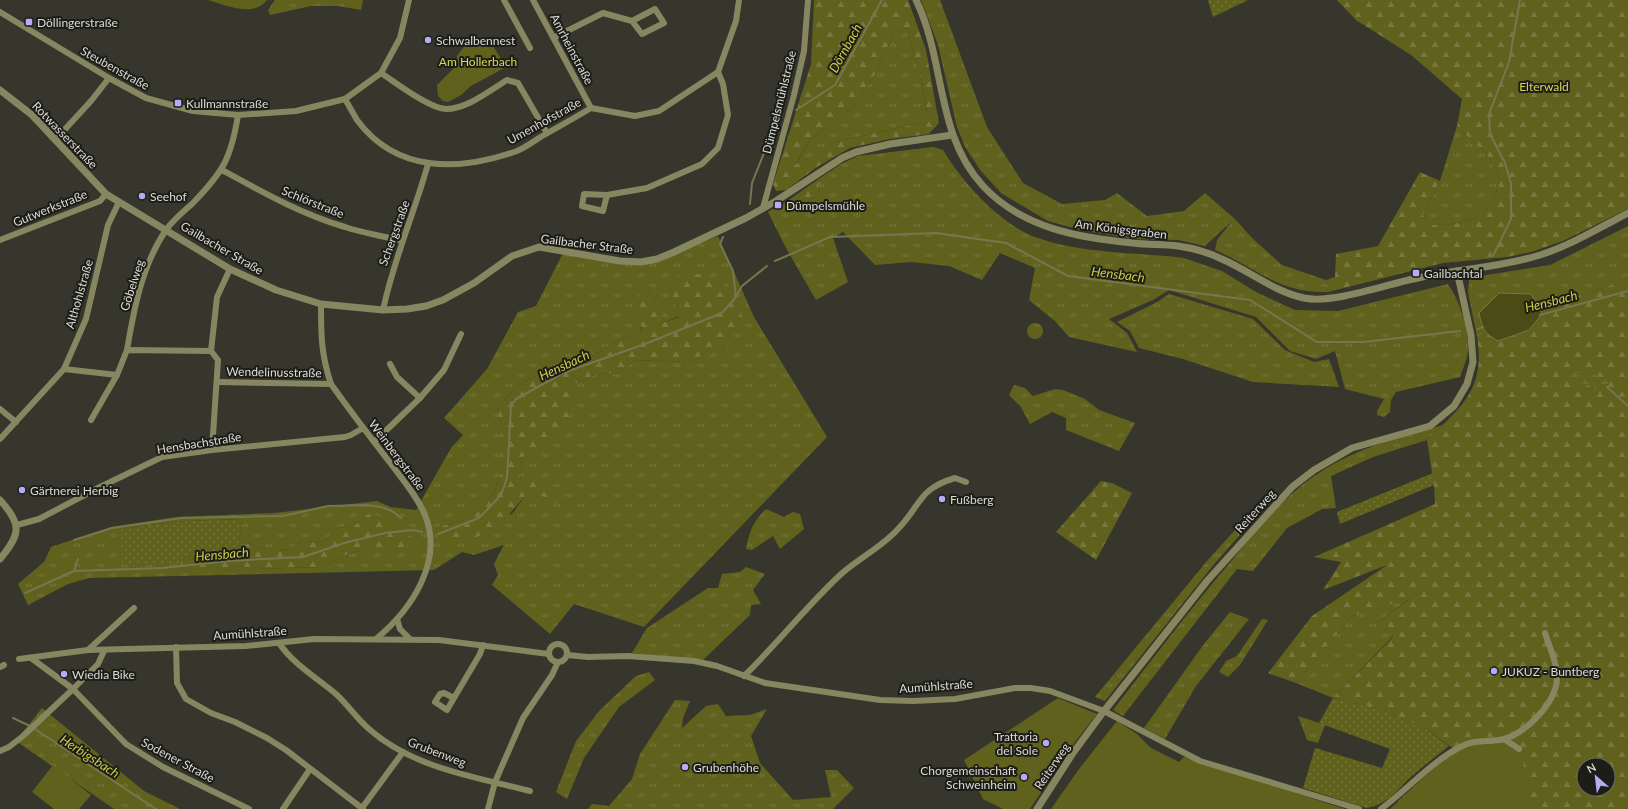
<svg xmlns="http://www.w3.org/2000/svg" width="1628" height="809" font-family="Lato,sans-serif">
<defs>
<pattern id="grass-tufts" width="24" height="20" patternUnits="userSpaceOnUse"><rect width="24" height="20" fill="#61611e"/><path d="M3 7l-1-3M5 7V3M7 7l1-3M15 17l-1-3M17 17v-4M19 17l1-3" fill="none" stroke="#77773e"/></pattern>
<pattern id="forest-firs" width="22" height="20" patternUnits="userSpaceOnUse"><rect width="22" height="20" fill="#61611e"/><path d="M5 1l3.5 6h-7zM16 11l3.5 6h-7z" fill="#77773e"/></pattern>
<pattern id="wetland-marsh" width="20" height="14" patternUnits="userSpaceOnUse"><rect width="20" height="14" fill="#61611e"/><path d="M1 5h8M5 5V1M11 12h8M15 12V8" fill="none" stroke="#77773e"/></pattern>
<pattern id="garden-dots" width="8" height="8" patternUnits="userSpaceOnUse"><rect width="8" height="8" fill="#61611e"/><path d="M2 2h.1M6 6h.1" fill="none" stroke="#77773e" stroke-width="1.8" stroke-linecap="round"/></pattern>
</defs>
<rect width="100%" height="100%" fill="#36362c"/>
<g fill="url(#grass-tufts)" fill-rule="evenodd">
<polygon points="275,0 363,0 361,10 338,6 311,6 270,15 268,10"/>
<path d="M921,0H940L987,127L1023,183L1062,204L1105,200L1117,193L1147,216L1184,211L1205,193L1235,219L1252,238L1282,265L1326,280L1328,292C1279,294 1257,268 1215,250L1217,240L1232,221L1205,246L1178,240L1136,239L1085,231L1048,221L1001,193L981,171L965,147L957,127L938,45Z"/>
<polygon points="907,28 920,76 927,112 919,123 836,142 795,166 810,140 851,109 876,73 894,33"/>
<path d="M1457,126L1486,154L1500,176C1498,183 1497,191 1495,197C1485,223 1452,225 1428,225L1423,215L1440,181Z"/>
<path d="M933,147L943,150C962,182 1000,224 1035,237C1082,254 1135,252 1184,258L1222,271L1256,292L1295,310L1338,311L1448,284C1460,302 1469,328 1468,351C1467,359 1463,369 1460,377L1396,392L1391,400L1390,412L1384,417L1377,415V411L1384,399L1345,389L1335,351L1316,359L1290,351L1256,317L1169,290L1153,300L1109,319L1127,333L1137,352L1069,337L1055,321L1029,300L1035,268L1000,253L982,280L949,266L911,262L875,265L843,232L833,238L848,282L816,300L786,248L768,212L789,200L808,202L819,194L820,178L841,164L858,156Z"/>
<polygon points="1628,226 1628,280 1556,303 1477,337 1468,292 1469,280 1474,277 1550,265"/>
<path d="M718,236L754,317L827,437L644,627L574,604L550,634L492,585L498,575L494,564L504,545L474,555L462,552L434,570L89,578L68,584L28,605L18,584L44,562L51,547L111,527L176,517L275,513L377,501L390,507L416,510L451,448L463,435L444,418L487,369L518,312L536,306L563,253L653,263ZM668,284L710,348L692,363L658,360L633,361L619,374L598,373L573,385L522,456L520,482L543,496H525L512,514L435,528L464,520L477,511L493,494L501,474V424L497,412C513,376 562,367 595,354C604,350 611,343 619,340C626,337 634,337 640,335L648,289L665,322L679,316ZM242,519L238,548L181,558L121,530C160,521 202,520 242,519ZM362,521L418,550H361L345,555L323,567L255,569L240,566L223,571L187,558H205L219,555L230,550L236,551L249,543L261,548L275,550L290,549L302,541L324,542L337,528L353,526Z"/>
<polygon points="1169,294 1253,319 1285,350 1314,362 1329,359 1339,387 1253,382 1183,359 1139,348 1130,331 1117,322 1157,302"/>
<circle cx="1035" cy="331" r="8"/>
<polygon points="1014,385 1025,388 1033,396 1055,389 1063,390 1085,399 1099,410 1135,423 1119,451 1066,430 1066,418 1052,412 1030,424 1021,407 1009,395"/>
<path d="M1443,425L1427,440L1373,457L1331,476L1336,508L1322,509L1287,528L1253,571L1237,569L1123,716L1113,710C1151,661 1188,612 1228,565C1255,532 1282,497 1319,473C1356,448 1400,437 1443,425Z"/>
<polygon points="1276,494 1215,563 1105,701 1095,697 1207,561 1265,497"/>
<path d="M766,509L784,517L793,512L800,514L804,529L780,549L773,536L752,550L746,549C749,532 753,521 766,509Z"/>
<polygon points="746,567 765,574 753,590 761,604 751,605 750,615 703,660 632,653 647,628 708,588 718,588 722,574 740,572"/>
<polygon points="1412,597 1377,623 1393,636 1333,698 1296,683 1352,616"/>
<polygon points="1230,612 1249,619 1196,686 1165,739 1144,728 1204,644"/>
<polygon points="1262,619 1268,620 1240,665 1228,677 1219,672 1226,661 1237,656"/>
<polygon points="649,672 655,680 619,707 584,758 567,799 556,792 576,741 600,710 636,676"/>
<polygon points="675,700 690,701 683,718 682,728 706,706 718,704 726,716 750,715 767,709 751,736 760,763 793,800 831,797 825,770 837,770 854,788 833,809 588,809 592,804 609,806 632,779 640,754"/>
<polygon points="42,708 144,791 180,809 114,809 16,741"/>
<polygon points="1298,716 1325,725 1318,743 1307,740"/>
</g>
<g fill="url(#forest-firs)" fill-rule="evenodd">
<path d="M814,0H908L926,50L939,123L929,134L890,139L850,148L817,167L786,190L776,191L773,184L811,64ZM907,28L920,76L927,111L919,123L836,142L795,165L810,140L851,109L876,73L894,33Z"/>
<path d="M1337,0H1628V209L1563,241L1531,252L1507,257L1443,263L1328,292L1326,280L1335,277L1336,254L1378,246L1420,172L1440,181L1423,215L1429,225C1452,225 1485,223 1495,197C1497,191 1498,183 1500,176L1486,154L1457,126L1462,99L1411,55L1356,20Z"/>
<polygon points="820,178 819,194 808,202 789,200"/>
<path d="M692,273L709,276L721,281L739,305L742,316L738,329L726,348H710L692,363L658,360L633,361L619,374L598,373L573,385L574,411L542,454L522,456L520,482L545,481L564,495L557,504L543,496H525L495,531L463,541L436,540L435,528L464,520L477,511L493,494L501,474V424L497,412C513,376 562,367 595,354C604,350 611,343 619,340C626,337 634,337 640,335L642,327L637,319L641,290L648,289L665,322L679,317L668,284L671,278Z"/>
<path d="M1628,280V809H1486L1398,804V801L1436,766L1457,751L1419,724L1409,723L1385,711L1333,698L1393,637L1377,623L1411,598L1352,616L1296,683L1268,673L1312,616L1387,565L1323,590L1341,562L1314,557L1435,504L1434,485L1427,440C1461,407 1486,389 1477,337L1556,303ZM1584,765H1608V789H1584Z"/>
<polygon points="1101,481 1112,483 1132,493 1096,560 1056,532"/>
<path d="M367,514L377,515L415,539L419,550H361L345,555L323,567L255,569L240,566L223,571H181V561C189,556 197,559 206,558C219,556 238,550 249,543L261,548L276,550L290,549L302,541L324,542L337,528L353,526L362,521Z"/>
</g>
<path fill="url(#wetland-marsh)" d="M1566,371L1592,374L1608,381L1607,387L1600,390C1587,385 1575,382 1566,371Z"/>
<g fill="#61611e">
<path d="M208,0H267C254,18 225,5 208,0Z"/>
<polygon points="475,41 490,41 506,67 471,86 461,95 448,102 443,101 438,96 437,85 458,64 457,56 464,47"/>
<polygon points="1058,698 1097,714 1068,751 1030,809 1003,809 983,799 964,760"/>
<polygon points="1117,721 1137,734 1151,748 1179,762 1184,757 1345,809 1051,809 1079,769"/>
<polygon points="1494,741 1513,746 1522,757 1533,809 1390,809 1442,762 1463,748"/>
<polygon points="53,765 91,795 79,809 54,809 32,792"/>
</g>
<g fill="url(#garden-dots)">
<polygon points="1208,0 1248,0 1213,17"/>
<polygon points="1433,473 1434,485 1340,524 1337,512"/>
<path d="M242,519L238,548L181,558L179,564L123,566L121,530C160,521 202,520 242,519Z"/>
<path d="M1333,698L1385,711L1409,723L1419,724L1449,746C1437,756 1424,765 1413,775C1396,790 1390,804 1366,808L1303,788L1315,748L1382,768L1390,749L1319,723Z"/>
</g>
<path fill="#4b4b16" stroke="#76764f" d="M1499,293L1531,294L1542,314L1529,330L1498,341C1483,332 1483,330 1479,313Z"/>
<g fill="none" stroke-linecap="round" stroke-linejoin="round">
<g stroke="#76764f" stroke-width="2">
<polyline points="796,110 835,85 882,0"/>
<polyline points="750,204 752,183 774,128"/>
<polyline points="723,237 720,244 733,271 736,296"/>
<polyline points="1493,256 1511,219 1511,183 1505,163 1490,134 1489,114 1509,62 1520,0"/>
<polyline points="775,261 830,237 936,233 1006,243 1068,276 1250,300 1317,342 1363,342 1460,331"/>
<polyline points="1540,315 1628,291"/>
<polyline points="1478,329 1483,327"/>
<polyline points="1607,387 1628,406"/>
<polyline points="438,534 479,518 501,495 507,478 511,406 516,399 563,373 645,344 722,313 736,297 742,286 767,266"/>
<polyline points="74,540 112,528 182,518 283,516 328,506 366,505 381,507 392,511 401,518"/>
<polyline points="74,571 78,559"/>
<polyline points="25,593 74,571 163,568 228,561 303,557 344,543 385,533 413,530 422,532"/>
<polyline points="13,718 32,727 156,809"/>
</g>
<g stroke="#868761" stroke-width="6">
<polyline points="504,0 530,48"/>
<polyline points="533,0 591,108"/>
<polyline points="0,12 109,78 146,98 193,111 238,115 296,111 345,99 381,73 400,38 409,0"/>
<polyline points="555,37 603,13 632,21 655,9 664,23 642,34 632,21"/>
<path d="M381,73C395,82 430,109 446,109C467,109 489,91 507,80L518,83L547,133"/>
<path d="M345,99C349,106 353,113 357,120C397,174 460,171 517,151C527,147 535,140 544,135C560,126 576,117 591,108L635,116L659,111L718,72L736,21L739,0"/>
<polyline points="56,139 91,101 109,78"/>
<path d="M222,170C262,192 301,214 345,227C363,233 383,236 402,241"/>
<polyline points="607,195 603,211 582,206 584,194 607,195 647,188 702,164 718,148 728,115 723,84 718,72"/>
<polyline points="763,208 794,95 804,51 808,0"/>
<polyline points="0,240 100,201 106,194"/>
<path d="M321,304C321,335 321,354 331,384C350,411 371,438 391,464C403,480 417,496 425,515C444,562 411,610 376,639"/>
<path d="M383,310C394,258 414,214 428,164"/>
<path d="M127,350C134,309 142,265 166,230C173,220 183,212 192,204C223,172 231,159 238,115"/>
<polyline points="390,364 397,377 420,398"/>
<polyline points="64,369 117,375 127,350 211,351"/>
<polyline points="218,382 331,384"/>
<polyline points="0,409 16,422"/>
<polyline points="91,420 117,375"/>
<polyline points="0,439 64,369 86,319 108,225 119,202"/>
<polyline points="374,442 420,398 444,370 461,334"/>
<polyline points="212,450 218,360 211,351 217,297 230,269"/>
<polyline points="17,525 39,519 100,487 162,457 212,450 345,437 351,435 363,428"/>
<polyline points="397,619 400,629 410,639"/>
<path d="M279,643C293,664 317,678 336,694C348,705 357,719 369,729C413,768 475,777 530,791"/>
<circle cx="558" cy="653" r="9"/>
<polyline points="176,647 177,683 186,699 211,713 235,722 267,738 286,750 363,809"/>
<polyline points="88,650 134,608"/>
<polyline points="567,655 588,657 628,656 694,661 717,666 765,683 880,700 913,701 955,699 1015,688 1031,688 1050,691 1104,711 1200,761 1359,809"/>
<polyline points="31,658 73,689 126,744 163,767 249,809"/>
<polyline points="19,659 88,650 246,646 314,639 439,640 549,654"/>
<polyline points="0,667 4,665"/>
<path d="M744,676C777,644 805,608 839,576C857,559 881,548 898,529C922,504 918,489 955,478L966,482"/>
<polyline points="454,698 447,710 435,702 440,694 444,693 454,698 480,654 483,645"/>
<polyline points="1504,739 1519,749"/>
<polyline points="0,751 9,747 23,736 73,689 98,664 104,651"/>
<polyline points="362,808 403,752"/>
<polyline points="283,809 310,769"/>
<polyline points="488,809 495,782 523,718 552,675 558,662"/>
<path d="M1381,809C1408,789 1430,763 1460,747C1477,738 1489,743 1504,739C1525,733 1551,707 1556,686C1560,668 1550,649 1545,633"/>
</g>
<g stroke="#868761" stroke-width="7">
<path d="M916,0C946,62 935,134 983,186C1022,228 1079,238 1133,243C1148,245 1163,244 1178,246C1193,248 1210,253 1224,260C1251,272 1275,292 1304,298C1332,304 1385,285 1413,279C1455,269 1499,268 1540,255C1571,245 1599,228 1628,213"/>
<polyline points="0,90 32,115 106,194 230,269 276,290 321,304 383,310 407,309 426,306 443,300 474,283 512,256 539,247 620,261 641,262 657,259 674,252 746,218 776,201 842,158 856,152 890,144 952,135"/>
<path d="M0,500C22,524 21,534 0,559"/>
<polyline points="1037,809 1073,753 1104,711 1207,581 1292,487 1314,470 1352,448 1430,426 1454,406 1467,384 1473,362 1471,335 1457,271"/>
</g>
</g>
<g fill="#b5acf8" stroke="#1d1d18" stroke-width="1.5">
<rect x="25" y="18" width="8" height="8" rx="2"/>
<circle cx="428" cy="40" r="4"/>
<rect x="174" y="99" width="8" height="8" rx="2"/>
<circle cx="142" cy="196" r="4"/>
<rect x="774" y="201" width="8" height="8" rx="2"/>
<rect x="1412" y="269" width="8" height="8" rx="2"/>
<circle cx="22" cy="490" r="4"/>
<circle cx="942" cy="499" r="4"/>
<circle cx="1494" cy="671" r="4"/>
<circle cx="64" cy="674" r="4"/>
<circle cx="1046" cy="743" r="4"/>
<circle cx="685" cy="767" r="4"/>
<circle cx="1024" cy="777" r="4"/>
</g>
<g text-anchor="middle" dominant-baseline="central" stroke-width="4" stroke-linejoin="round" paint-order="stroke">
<g font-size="12" fill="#dadbd4" stroke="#1d1d18" text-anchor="start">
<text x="37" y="22">Döllingerstraße</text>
<text x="436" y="40">Schwalbennest</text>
<text x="186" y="103">Kullmannstraße</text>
<text x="150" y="196">Seehof</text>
<text x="786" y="205">Dümpelsmühle</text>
<text x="1424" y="273">Gailbachtal</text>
<text x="30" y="490">Gärtnerei Herbig</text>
<text x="950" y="499">Fußberg</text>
<text x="1502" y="671">JUKUZ - Buntberg</text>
<text x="72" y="674">Wiedia Bike</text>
<text x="1038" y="736" text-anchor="end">Trattoria<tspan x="1038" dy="14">del Sole</tspan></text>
<text x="693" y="767">Grubenhöhe</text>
<text x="1016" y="770" text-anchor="end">Chorgemeinschaft<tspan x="1016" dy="14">Schweinheim</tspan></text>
</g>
<g font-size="12" fill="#dadbd4" stroke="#1d1d18">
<text transform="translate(572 49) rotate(62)">Amrheinstraße</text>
<text transform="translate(115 68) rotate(29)">Steubenstraße</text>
<text transform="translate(779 102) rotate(-76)">Dümpelsmühlstraße</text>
<text transform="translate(544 121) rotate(-29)">Umenhofstraße</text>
<text transform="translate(65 135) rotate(46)">Rotwasserstraße</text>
<text transform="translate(313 202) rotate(22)">Schlörstraße</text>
<text transform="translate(50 208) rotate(-22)">Gutwerkstraße</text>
<text transform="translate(1121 229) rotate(7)">Am Königsgraben</text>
<text transform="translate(394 233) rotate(-70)">Schergstraße</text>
<text transform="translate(587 244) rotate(7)">Gailbacher Straße</text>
<text transform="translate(222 248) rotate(30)">Gailbacher Straße</text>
<text transform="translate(132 285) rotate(-72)">Göbelweg</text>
<text transform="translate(79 294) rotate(-74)">Althohlstraße</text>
<text transform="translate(274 372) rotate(1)">Wendelinusstraße</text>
<text transform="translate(199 443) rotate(-9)">Hensbachstraße</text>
<text transform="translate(397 455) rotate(53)">Weinbergstraße</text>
<text transform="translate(1255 511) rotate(-48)">Reiterweg</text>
<text transform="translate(250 633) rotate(-4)">Aumühlstraße</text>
<text transform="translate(936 686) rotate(-4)">Aumühlstraße</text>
<text transform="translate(437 752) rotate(21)">Grubenweg</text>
<text transform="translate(178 760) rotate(28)">Sodener Straße</text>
<text transform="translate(1052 766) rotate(-56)">Reiterweg</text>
</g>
<g font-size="12" fill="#d8d853" stroke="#1d1d18">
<text x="478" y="61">Am Hollerbach</text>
<text x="1544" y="86">Elterwald</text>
</g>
<g font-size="13" font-style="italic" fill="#cdcd47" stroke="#1d1d18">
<text transform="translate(845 48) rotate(-61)">Dörnbach</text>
<text transform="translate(1118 274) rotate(7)">Hensbach</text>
<text transform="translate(1551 301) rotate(-14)">Hensbach</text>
<text transform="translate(564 365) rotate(-25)">Hensbach</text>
<text transform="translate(222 554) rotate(-5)">Hensbach</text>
<text transform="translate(90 756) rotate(33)">Herbigsbach</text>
</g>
</g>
<g transform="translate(1596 777) rotate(332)"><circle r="19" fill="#1d1d18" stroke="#696963"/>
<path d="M0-3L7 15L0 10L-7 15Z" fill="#b5acf8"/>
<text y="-6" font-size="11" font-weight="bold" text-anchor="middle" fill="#dadbd4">N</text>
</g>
</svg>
